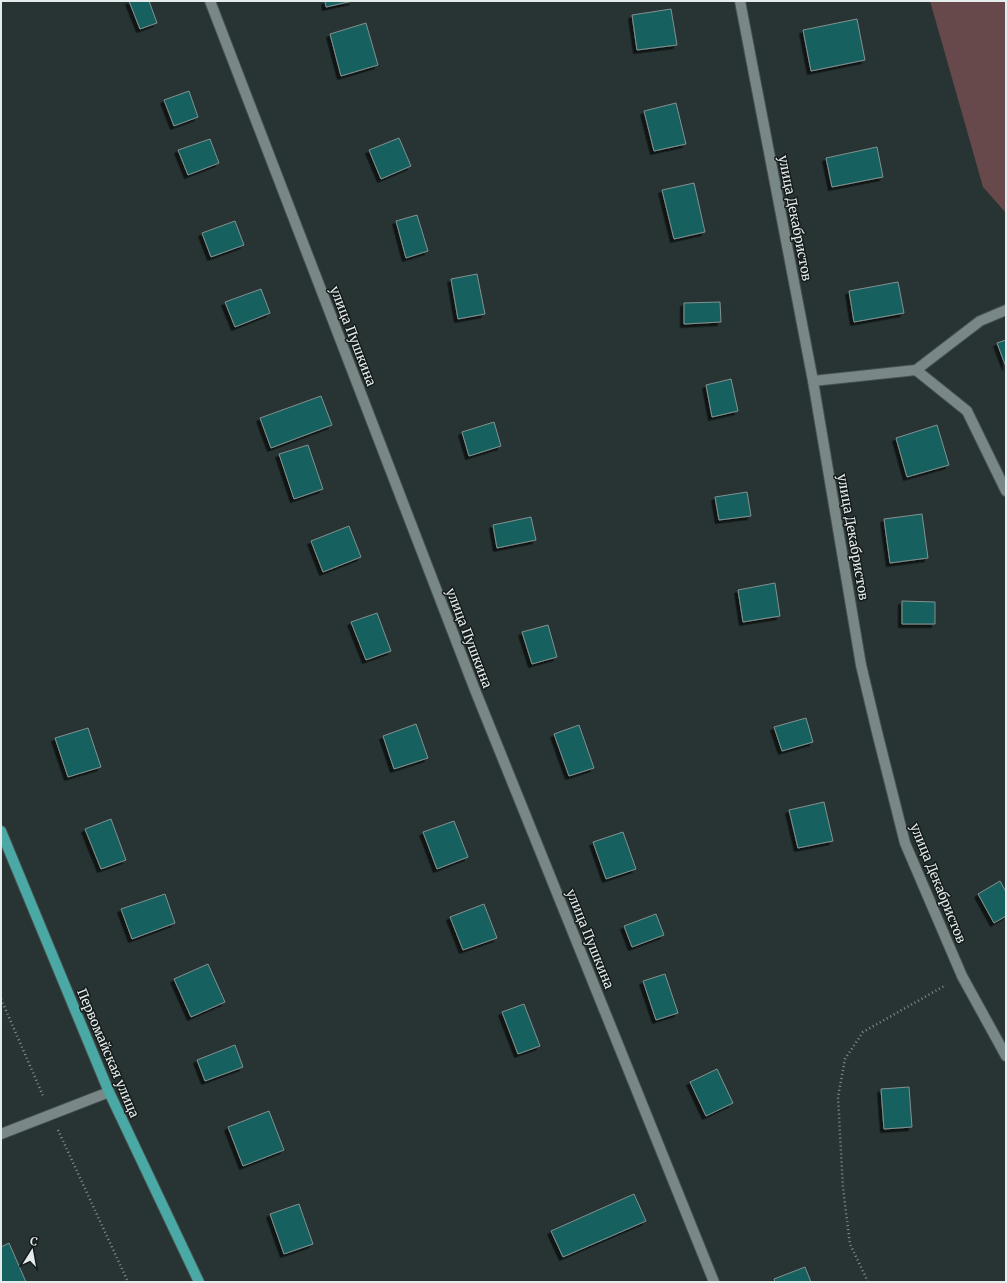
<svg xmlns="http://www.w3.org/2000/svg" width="1007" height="1283" font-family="Merriweather,serif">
<defs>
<filter id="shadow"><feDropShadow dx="-3.5" dy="3.5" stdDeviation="0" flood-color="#0009"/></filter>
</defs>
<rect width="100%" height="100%" fill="#273433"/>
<polygon fill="#67484b" points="930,1 1006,1 1006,213 983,187"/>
<g fill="#17605e" stroke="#839190" filter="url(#shadow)">
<polygon points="129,1 149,1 157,23 140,29"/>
<polygon points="325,1 353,1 326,7"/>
<polygon points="671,9 677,45 637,50 632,15"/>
<polygon points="857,19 865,60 811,71 803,30"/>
<polygon points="366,23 378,65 341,76 330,34"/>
<polygon points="189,91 198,117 174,126 164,100"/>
<polygon points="676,103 686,144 654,151 644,111"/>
<polygon points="399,138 411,166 381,179 369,150"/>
<polygon points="210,139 219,163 188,175 178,150"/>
<polygon points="877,147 883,177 832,187 826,158"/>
<polygon points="694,183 705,232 674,239 662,190"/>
<polygon points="417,215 428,251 406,258 396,221"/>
<polygon points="235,221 244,245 211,257 202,233"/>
<polygon points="477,274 485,314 458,319 451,279"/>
<polygon points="898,282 904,313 854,322 849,291"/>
<polygon points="261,289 270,313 235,327 225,302"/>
<polygon points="720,302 721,322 684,324 684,303"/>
<polygon points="1006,340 1006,367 997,343"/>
<polygon points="731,379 738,411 712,417 706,385"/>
<polygon points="321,396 332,425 271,448 260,418"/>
<polygon points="494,422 501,446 469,456 462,432"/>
<polygon points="937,425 949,465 907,477 896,438"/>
<polygon points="308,445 323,489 294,499 279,454"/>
<polygon points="747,492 751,516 719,520 715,497"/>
<polygon points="922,514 928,558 890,563 884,519"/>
<polygon points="531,517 536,540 497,548 493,525"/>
<polygon points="349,526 361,557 323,572 311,541"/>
<polygon points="775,583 780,616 743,622 738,590"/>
<polygon points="902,601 935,602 935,624 902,624"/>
<polygon points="377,613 391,651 366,660 351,622"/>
<polygon points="548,625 557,657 532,664 522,632"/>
<polygon points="806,718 813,742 782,751 774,727"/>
<polygon points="416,724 428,758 394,769 383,736"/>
<polygon points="579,725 594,768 569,776 554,734"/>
<polygon points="88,728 101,767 68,777 55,738"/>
<polygon points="824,802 833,841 798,848 789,810"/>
<polygon points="111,819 126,860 101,869 85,829"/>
<polygon points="454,821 468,857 437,869 423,832"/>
<polygon points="623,832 636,869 606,879 593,842"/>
<polygon points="1000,881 1006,892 1006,916 994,923 978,894"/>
<polygon points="165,894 175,923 132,939 121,909"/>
<polygon points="484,904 497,938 463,950 450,917"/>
<polygon points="656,914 664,935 632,947 624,926"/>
<polygon points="208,964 225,1002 191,1017 174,979"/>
<polygon points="665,974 678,1013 656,1020 643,981"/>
<polygon points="524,1004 540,1046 518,1054 502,1012"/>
<polygon points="235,1045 243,1067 205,1081 197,1060"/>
<polygon points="717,1069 733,1103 706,1116 690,1082"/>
<polygon points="909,1087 912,1127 884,1129 881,1089"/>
<polygon points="269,1111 284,1150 243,1166 228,1127"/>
<polygon points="634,1194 646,1221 563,1257 551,1231"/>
<polygon points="299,1204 313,1244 284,1254 270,1214"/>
<polygon points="9,1243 26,1282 1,1282 1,1247"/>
<polygon points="805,1267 811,1282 775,1282 774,1279"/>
</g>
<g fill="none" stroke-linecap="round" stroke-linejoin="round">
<defs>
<g id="minor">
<polyline points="210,1 475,690 714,1282"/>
<polyline points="740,1 813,381 861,665 877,732 905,843 962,976 1006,1056"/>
<polyline points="916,370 967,411 1006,491"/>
<polyline points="813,381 916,370 980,321 1006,310"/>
<polyline points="1,1134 109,1092"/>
</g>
<polyline id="major" points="1,831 109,1092 199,1282"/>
</defs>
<use href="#minor" stroke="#475251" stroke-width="12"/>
<use href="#major" stroke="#475251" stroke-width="12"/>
<g stroke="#85908f" stroke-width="2.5" stroke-dasharray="1 3" stroke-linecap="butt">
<polyline points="1,999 44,1098"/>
<polyline points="58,1130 128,1282"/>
<polyline points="868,1282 850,1244 843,1188 838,1097 845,1059 863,1032 946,985"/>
</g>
<use href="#minor" stroke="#798786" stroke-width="10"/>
<use href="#major" stroke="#4aa8a5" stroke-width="10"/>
</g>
<g text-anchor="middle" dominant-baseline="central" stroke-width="3" stroke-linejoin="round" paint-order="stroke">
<g font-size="13" fill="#e5edec" stroke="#151a1a">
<text transform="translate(795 218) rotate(79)">улица Декабристов</text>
<text transform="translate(353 336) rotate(69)">улица Пушкина</text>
<text transform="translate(853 537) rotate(80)">улица Декабристов</text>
<text transform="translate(469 638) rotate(69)">улица Пушкина</text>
<text transform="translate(938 883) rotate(68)">улица Декабристов</text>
<text transform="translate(590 939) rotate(68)">улица Пушкина</text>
<text transform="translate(108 1053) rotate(67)">Первомайская улица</text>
</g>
</g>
<rect width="1007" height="1283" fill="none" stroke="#e5edec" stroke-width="4"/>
<g transform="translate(32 1251) rotate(11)" stroke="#151a1a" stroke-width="3" paint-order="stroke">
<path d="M0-3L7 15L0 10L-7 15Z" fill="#e5edec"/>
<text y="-6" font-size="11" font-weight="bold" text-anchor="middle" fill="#e5edec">С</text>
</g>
</svg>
